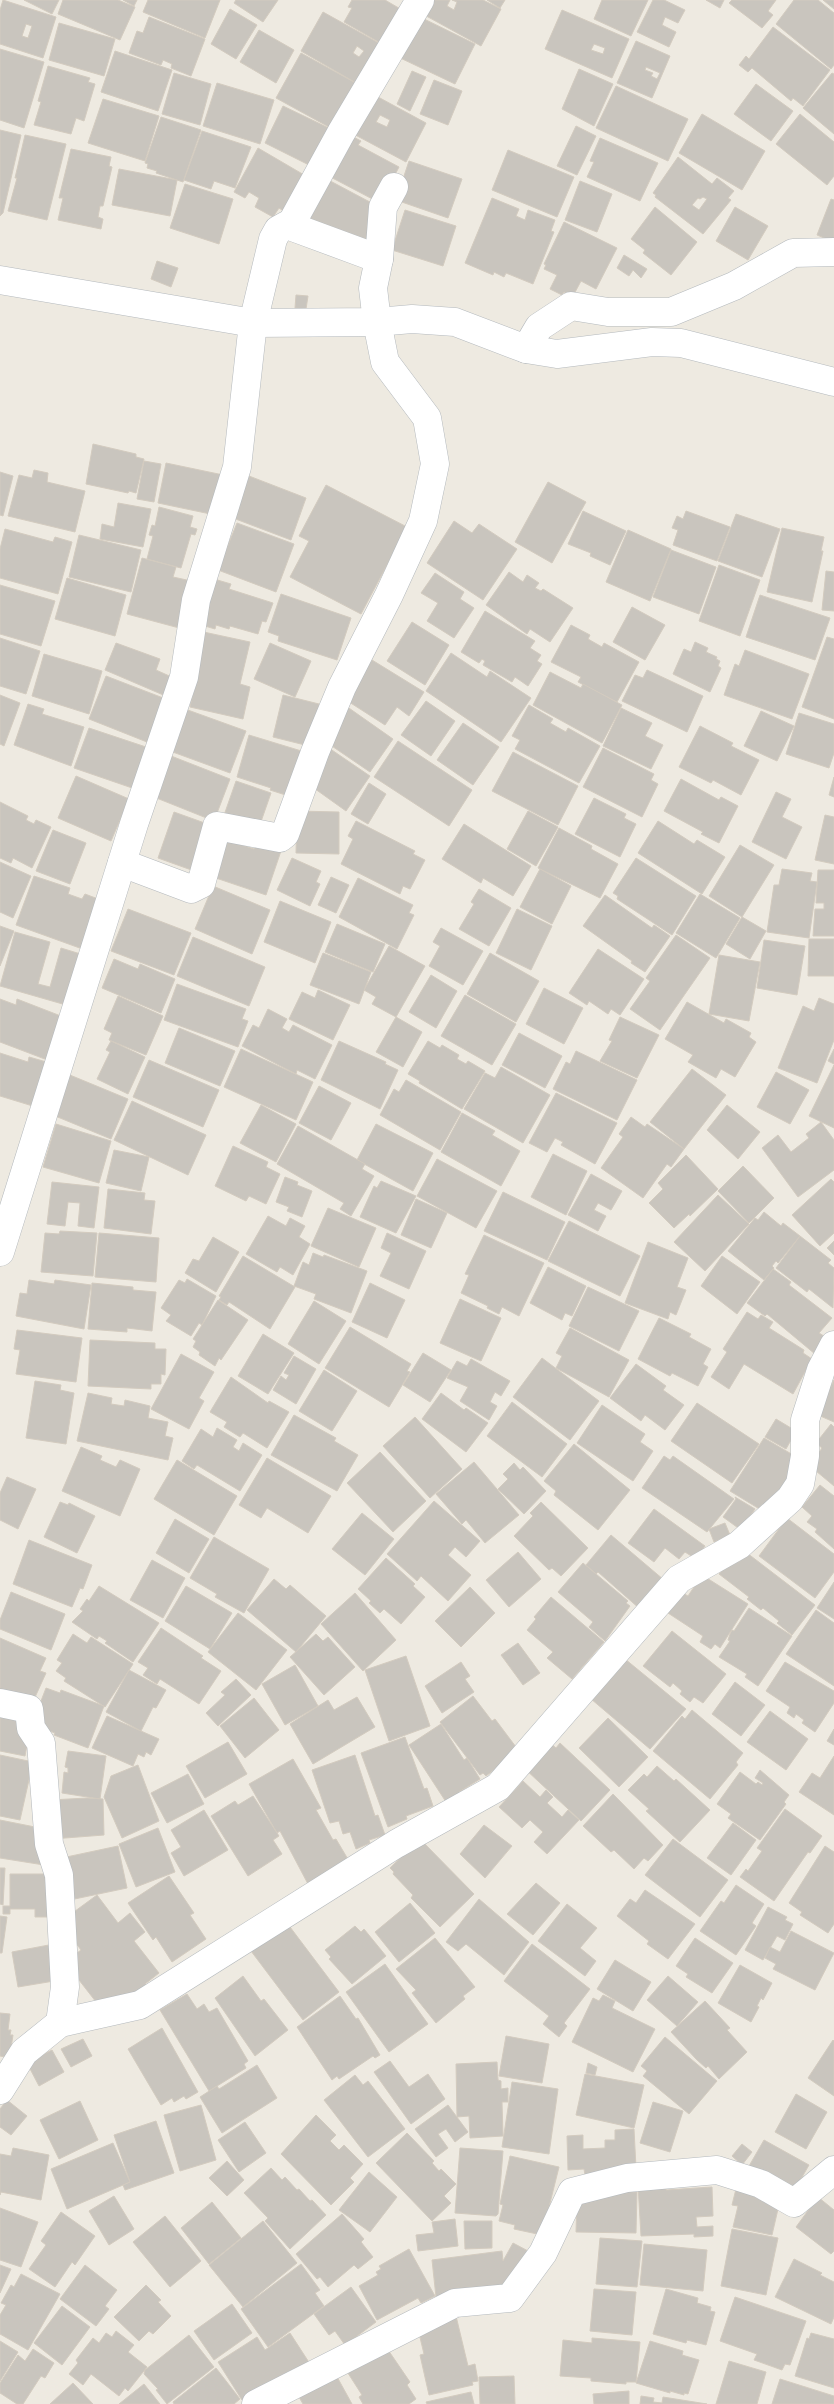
<svg xmlns="http://www.w3.org/2000/svg" width="834" height="2404" font-family="Montserrat,sans-serif">
<rect width="100%" height="100%" fill="#eeeae1"/>
<g fill="#c9c5be" stroke="#d3cbbf" fill-rule="evenodd">
<path d="M3,0L56,17L43,58L0,44V10ZM26,24L32,26L28,38L22,36Z"/>
<polygon points="24,0 59,0 52,14"/>
<polygon points="63,0 118,0 135,7 120,40 58,14"/>
<polygon points="123,0 137,0 134,6"/>
<polygon points="148,0 220,0 205,38 143,12"/>
<polygon points="236,0 278,0 263,22 234,3"/>
<polygon points="352,0 385,0 409,14 389,48 344,22 352,8 348,7"/>
<polygon points="425,0 450,0 447,6 454,10 457,2 452,0 483,0 501,9 481,46 419,12"/>
<polygon points="487,0 505,0 500,8"/>
<polygon points="602,0 648,0 631,36 594,19"/>
<polygon points="653,0 664,0 685,10 678,23 665,17 662,25 676,32 669,47 637,32"/>
<polygon points="706,0 724,0 720,8"/>
<polygon points="732,0 776,0 768,11 773,15 762,28 729,3"/>
<polygon points="794,0 818,0 834,13 834,65 831,69 776,24"/>
<polygon points="823,0 834,0 834,9"/>
<polygon points="230,9 257,25 236,59 211,44"/>
<path d="M562,10L629,39L612,78L545,49ZM594,44L605,48L603,54L591,50Z"/>
<path d="M323,12L386,47L363,87L301,51ZM357,46L364,51L359,57L353,53Z"/>
<polygon points="418,16 475,44 455,84 394,55"/>
<polygon points="149,17 205,39 191,76 171,68 172,64 163,60 161,65 129,53 137,31 143,33"/>
<polygon points="59,23 115,39 104,76 49,60"/>
<polygon points="773,27 830,70 803,106 793,98 791,101 752,68 748,72 739,65 746,56 749,59"/>
<polygon points="259,30 294,50 276,83 240,62"/>
<path d="M636,41L670,56L652,98L617,83ZM646,67L660,73L657,79L651,76L653,73L645,70Z"/>
<polygon points="0,49 44,62 24,128 0,120"/>
<polygon points="115,51 172,70 158,111 101,92"/>
<polygon points="301,53 363,87 338,132 276,98"/>
<polygon points="48,66 90,78 88,82 95,84 84,121 76,118 71,134 34,125 41,102 38,101"/>
<polygon points="579,69 613,84 594,126 562,109"/>
<polygon points="412,71 426,77 410,111 397,104"/>
<polygon points="174,73 211,84 200,125 162,114"/>
<polygon points="832,73 834,74 834,134 803,108"/>
<polygon points="434,80 462,91 448,125 420,114"/>
<polygon points="217,83 274,100 260,144 203,126"/>
<polygon points="756,84 793,111 771,141 734,114"/>
<polygon points="616,86 688,119 668,161 596,128"/>
<path d="M367,91L426,123L406,162L346,130ZM380,115L390,120L387,127L376,122Z"/>
<polygon points="103,99 159,116 145,161 88,143"/>
<polygon points="283,106 335,131 317,169 265,143"/>
<polygon points="702,114 765,151 742,190 679,153"/>
<polygon points="800,114 834,142 834,176 827,185 776,144"/>
<polygon points="161,117 201,130 183,182 156,173 157,171 147,168 148,164 145,163"/>
<polygon points="576,126 596,136 577,175 557,166"/>
<polygon points="0,130 21,135 3,213 0,216"/>
<polygon points="202,131 251,147 235,188 214,181 211,189 184,180"/>
<polygon points="346,133 361,141 358,145 399,167 380,203 321,172"/>
<polygon points="25,135 66,144 47,220 8,211 17,178 15,178"/>
<polygon points="600,138 658,163 640,201 587,177 594,162 590,161"/>
<polygon points="258,148 311,179 285,212 279,208 273,217 255,207 259,198 249,192 245,198 234,192"/>
<polygon points="71,149 111,157 109,166 112,167 103,206 100,206 98,217 103,219 101,229 58,220 63,198 59,198"/>
<polygon points="508,150 574,177 557,217 492,190"/>
<path d="M678,157L712,184L717,178L734,191L728,198L731,200L703,234L655,197L656,195L653,193ZM703,197L707,199L699,210L692,205L698,198L700,199Z"/>
<polygon points="409,161 462,179 448,218 396,200"/>
<polygon points="119,169 177,180 170,216 112,205"/>
<polygon points="319,175 383,209 370,253 298,215"/>
<polygon points="580,181 612,194 597,232 565,220"/>
<polygon points="185,184 233,199 219,244 170,228"/>
<polygon points="492,198 519,209 516,216 525,220 528,210 555,220 551,231 554,232 533,284 506,273 504,277 494,272 493,275 465,263"/>
<polygon points="831,199 834,200 834,242 817,235"/>
<polygon points="655,207 697,242 671,275 643,253 645,250 631,239"/>
<polygon points="735,207 768,226 748,260 716,241"/>
<polygon points="405,210 456,226 443,266 392,250"/>
<polygon points="564,222 617,248 596,289 581,281 573,296 564,292 562,295 550,289 557,275 544,269 546,265 544,264"/>
<polygon points="624,255 647,269 641,278 633,270 629,276 617,268"/>
<polygon points="157,261 178,268 171,287 151,279"/>
<polygon points="296,295 308,296 306,309 295,308"/>
<polygon points="93,444 136,454 136,457 144,459 136,493 129,491 128,493 86,484"/>
<polygon points="144,461 161,464 154,502 137,499"/>
<polygon points="166,463 228,476 220,516 158,503"/>
<polygon points="34,470 48,473 47,482 85,491 75,532 8,516 19,475 32,478"/>
<polygon points="0,472 13,476 3,516 0,515"/>
<polygon points="249,476 306,498 291,540 233,518"/>
<polygon points="548,482 586,502 552,563 515,542"/>
<polygon points="326,485 407,527 361,614 290,577 309,541 299,536"/>
<polygon points="118,503 151,509 143,547 100,539 102,524 114,527"/>
<polygon points="159,507 193,516 190,527 197,529 195,535 191,534 181,568 147,559 153,536 149,535 152,525 155,526"/>
<polygon points="583,511 626,531 610,565 590,556 591,553 568,544"/>
<polygon points="686,511 730,527 717,561 673,545 678,530 672,528 677,516 683,519"/>
<polygon points="736,514 780,529 762,577 718,561"/>
<polygon points="454,521 472,533 479,524 517,549 483,600 427,563"/>
<polygon points="237,523 294,544 276,592 218,570"/>
<polygon points="782,528 824,537 821,551 823,551 812,602 767,592"/>
<polygon points="5,529 53,542 55,537 72,542 58,594 0,578 0,549"/>
<polygon points="628,530 671,549 650,601 606,582"/>
<polygon points="79,535 141,550 131,592 69,577"/>
<polygon points="671,550 716,567 699,614 653,597"/>
<polygon points="142,558 176,567 173,577 196,582 183,629 127,614"/>
<polygon points="719,565 760,580 740,636 699,621"/>
<polygon points="826,571 834,572 834,611 822,610"/>
<polygon points="509,572 523,582 527,575 539,583 535,588 541,591 543,589 573,608 550,642 530,629 527,634 486,605"/>
<polygon points="435,573 464,592 460,599 474,608 454,638 427,621 438,603 421,593"/>
<polygon points="67,578 126,595 115,636 55,619"/>
<polygon points="214,579 231,584 229,589 273,603 266,622 262,621 258,634 230,626 229,629 216,625 215,629 195,623"/>
<polygon points="0,585 55,601 41,646 0,634"/>
<polygon points="281,594 351,618 337,660 278,641 279,636 268,632"/>
<polygon points="760,595 830,618 815,660 746,637"/>
<polygon points="632,607 665,625 645,660 613,642"/>
<polygon points="485,611 535,641 530,648 541,655 537,661 542,664 528,686 515,677 512,682 483,665 485,661 482,659 479,663 461,652"/>
<polygon points="412,622 449,645 425,685 387,661"/>
<polygon points="571,625 590,635 588,639 602,647 604,643 639,662 617,702 578,682 581,677 551,662"/>
<polygon points="199,631 250,642 240,684 250,687 243,719 190,707 197,676"/>
<polygon points="827,637 834,639 834,719 802,707"/>
<polygon points="0,638 40,651 26,694 0,686"/>
<polygon points="695,642 708,648 706,652 717,657 716,659 720,661 718,666 721,668 710,692 673,674 684,649 691,652"/>
<polygon points="116,643 160,659 156,670 176,679 168,697 105,670"/>
<polygon points="270,643 311,661 295,697 254,679"/>
<polygon points="745,650 809,674 792,719 724,695 735,664 739,666"/>
<polygon points="451,653 487,677 490,671 531,698 501,742 426,691"/>
<polygon points="44,654 102,671 89,714 32,696"/>
<polygon points="372,660 424,692 409,716 397,707 385,725 346,700"/>
<polygon points="647,670 703,696 687,732 622,701 635,675 643,678"/>
<polygon points="550,672 581,688 583,684 622,705 602,743 533,705"/>
<polygon points="106,676 171,701 152,744 89,719"/>
<polygon points="0,695 20,703 4,746 0,744"/>
<polygon points="283,695 319,704 309,746 273,737"/>
<polygon points="426,701 455,721 431,756 401,735"/>
<polygon points="28,704 44,709 42,714 84,727 71,766 14,745"/>
<polygon points="529,705 553,719 550,723 566,732 568,728 600,746 579,783 515,749 520,740 512,736"/>
<polygon points="346,706 393,739 370,772 323,740"/>
<polygon points="621,708 652,723 645,736 663,745 651,769 603,746"/>
<polygon points="185,709 246,731 230,773 170,751"/>
<polygon points="761,711 794,726 777,761 744,746"/>
<polygon points="799,713 834,724 834,753 829,768 786,754"/>
<polygon points="463,723 499,747 473,785 437,760"/>
<polygon points="700,726 733,743 731,746 759,760 741,795 713,780 711,783 679,767"/>
<polygon points="89,728 152,749 138,790 74,768"/>
<polygon points="249,735 308,753 295,798 270,790 271,788 237,777"/>
<polygon points="398,741 472,790 449,826 374,777"/>
<polygon points="326,746 370,776 346,811 311,786"/>
<polygon points="603,748 654,774 651,780 658,784 642,817 583,787"/>
<polygon points="513,752 578,786 558,825 492,791"/>
<polygon points="166,754 230,779 214,821 149,795"/>
<polygon points="76,776 129,799 111,841 58,818"/>
<polygon points="834,777 834,797 829,795"/>
<polygon points="681,779 719,800 721,797 738,806 719,843 701,834 703,832 664,811"/>
<polygon points="236,781 271,793 257,833 222,821"/>
<polygon points="369,783 386,794 368,824 351,814"/>
<polygon points="776,792 791,799 782,817 802,827 786,859 752,842"/>
<polygon points="594,798 626,814 624,818 636,824 620,857 575,834"/>
<polygon points="0,802 28,816 26,820 34,824 36,820 51,827 32,868 13,858 11,863 0,858"/>
<polygon points="297,811 339,812 339,854 296,853"/>
<polygon points="528,811 558,827 536,866 507,849"/>
<polygon points="174,812 213,826 197,872 158,858"/>
<polygon points="825,815 834,817 834,864 815,860"/>
<polygon points="356,821 415,851 413,854 425,860 410,889 403,886 400,894 341,864 353,839 348,836"/>
<polygon points="658,821 694,844 697,840 725,857 702,894 638,853"/>
<polygon points="464,824 531,866 513,896 483,878 481,883 442,859"/>
<polygon points="559,828 592,846 591,849 618,864 600,898 538,868"/>
<polygon points="53,830 86,843 70,884 36,871"/>
<polygon points="220,838 254,849 256,843 282,848 266,895 207,875"/>
<polygon points="740,845 774,865 742,917 709,896"/>
<polygon points="292,858 321,871 316,882 320,884 310,906 277,890"/>
<polygon points="636,858 696,896 672,935 617,899 618,896 613,893"/>
<polygon points="0,862 31,876 13,918 0,912"/>
<polygon points="540,869 571,886 552,924 520,907"/>
<polygon points="782,869 812,873 810,881 817,882 809,938 767,932 774,885 779,885"/>
<polygon points="818,870 834,870 834,936 813,936 815,909 824,909 824,903 816,903"/>
<polygon points="34,876 70,888 68,894 82,899 85,894 106,902 88,951 16,925"/>
<polygon points="331,877 349,885 336,913 318,905"/>
<polygon points="358,878 413,905 409,913 414,915 397,949 339,917"/>
<polygon points="213,886 270,910 252,954 195,929"/>
<polygon points="479,889 511,908 489,946 459,929 474,904 471,902"/>
<polygon points="700,894 740,918 716,958 676,933"/>
<polygon points="605,895 652,928 654,925 670,936 645,972 631,963 632,961 583,926"/>
<polygon points="280,901 331,922 315,963 264,942"/>
<polygon points="128,909 191,933 174,975 111,951"/>
<polygon points="517,909 552,926 531,970 496,953"/>
<polygon points="742,917 766,931 750,959 726,944"/>
<polygon points="337,924 385,944 373,972 325,952"/>
<polygon points="0,926 14,931 0,966"/>
<polygon points="441,928 483,951 463,985 429,966 440,946 433,942"/>
<polygon points="15,932 50,942 38,984 50,987 61,948 87,956 73,1007 0,986"/>
<polygon points="676,935 710,958 660,1030 630,1009 650,981 646,978"/>
<polygon points="193,937 265,967 249,1006 177,976"/>
<polygon points="809,939 834,939 834,976 808,976"/>
<polygon points="764,940 805,946 797,995 757,988"/>
<polygon points="389,946 425,966 396,1017 372,1004 376,997 364,990"/>
<polygon points="598,949 644,979 620,1015 611,1009 608,1014 589,1001 587,1005 569,993"/>
<polygon points="323,953 371,972 359,1004 310,985"/>
<polygon points="490,953 539,981 516,1022 467,994"/>
<polygon points="719,955 760,962 749,1021 709,1014"/>
<polygon points="114,959 138,969 140,964 175,979 161,1013 102,988"/>
<polygon points="431,975 457,991 436,1028 409,1012"/>
<polygon points="177,984 246,1009 242,1019 248,1021 238,1047 164,1020"/>
<polygon points="544,988 583,1008 564,1044 526,1024"/>
<polygon points="318,990 350,1005 333,1040 289,1019 302,992 315,998"/>
<polygon points="465,995 516,1024 492,1065 441,1036"/>
<polygon points="118,996 163,1016 146,1055 109,1040 112,1033 104,1029"/>
<polygon points="819,998 834,1004 834,1040 817,1083 778,1068 803,1006 814,1011"/>
<polygon points="0,999 16,1005 17,999 66,1018 50,1061 0,1042"/>
<polygon points="687,1002 724,1023 726,1019 751,1033 749,1037 756,1042 735,1077 721,1069 716,1078 688,1062 693,1055 665,1039"/>
<polygon points="268,1009 287,1019 282,1028 289,1032 293,1025 332,1045 315,1079 297,1070 296,1074 242,1046 253,1025 259,1028"/>
<polygon points="396,1017 422,1032 403,1067 376,1052"/>
<polygon points="620,1017 659,1035 637,1078 600,1061 612,1041 609,1040"/>
<polygon points="179,1028 235,1051 220,1086 165,1063"/>
<polygon points="519,1033 562,1056 545,1088 502,1065"/>
<polygon points="111,1041 145,1057 128,1094 97,1079 110,1052 106,1050"/>
<polygon points="339,1041 386,1062 385,1064 398,1070 380,1109 321,1080"/>
<polygon points="428,1041 440,1048 442,1045 459,1055 457,1059 466,1064 468,1061 485,1071 462,1109 419,1083 420,1081 408,1074"/>
<polygon points="241,1049 313,1082 296,1120 224,1087"/>
<polygon points="834,1049 834,1064 828,1061"/>
<polygon points="576,1051 637,1080 617,1120 553,1089 566,1062 570,1064"/>
<polygon points="0,1053 28,1062 29,1057 50,1063 36,1107 0,1096"/>
<polygon points="149,1060 219,1090 203,1127 133,1097"/>
<polygon points="834,1065 834,1128 809,1116"/>
<polygon points="501,1067 550,1095 523,1143 464,1109 485,1073 495,1078"/>
<polygon points="692,1069 726,1095 684,1149 650,1122"/>
<polygon points="776,1072 809,1090 790,1124 757,1107"/>
<polygon points="65,1073 128,1099 111,1139 48,1113"/>
<polygon points="406,1080 461,1112 440,1150 380,1115 394,1089 399,1092"/>
<polygon points="319,1086 351,1103 331,1140 299,1123"/>
<polygon points="556,1093 617,1123 595,1164 561,1145 563,1142 555,1138 547,1152 529,1143"/>
<polygon points="132,1101 206,1135 188,1175 114,1140"/>
<polygon points="261,1105 296,1124 276,1162 240,1143"/>
<polygon points="727,1105 760,1132 738,1159 707,1130"/>
<polygon points="462,1113 495,1131 492,1135 520,1151 501,1186 441,1152"/>
<polygon points="631,1117 645,1127 647,1124 684,1149 671,1167 667,1164 643,1198 601,1168 623,1137 619,1134"/>
<polygon points="821,1122 834,1140 834,1170 798,1197 762,1148 778,1135 791,1152 809,1138 806,1134"/>
<polygon points="56,1124 111,1141 99,1183 43,1167"/>
<polygon points="376,1124 433,1153 413,1191 357,1160"/>
<polygon points="298,1126 365,1164 362,1169 374,1176 351,1216 340,1209 344,1203 277,1164"/>
<polygon points="233,1146 268,1162 266,1167 280,1174 266,1204 249,1196 246,1201 215,1186"/>
<polygon points="114,1150 149,1157 141,1191 106,1183"/>
<polygon points="553,1154 587,1171 566,1215 531,1197"/>
<polygon points="686,1155 718,1189 690,1216 689,1214 674,1228 649,1203 663,1189 658,1183"/>
<polygon points="437,1159 497,1191 476,1228 417,1196"/>
<polygon points="743,1166 774,1198 749,1223 718,1191"/>
<polygon points="591,1174 622,1191 611,1210 598,1203 594,1210 606,1216 598,1231 568,1215"/>
<polygon points="285,1177 298,1182 297,1185 312,1191 302,1217 287,1211 289,1207 276,1202"/>
<polygon points="831,1179 834,1182 834,1233 820,1246 792,1215"/>
<polygon points="381,1181 416,1196 396,1233 360,1217 374,1186 377,1188"/>
<polygon points="52,1182 99,1187 94,1228 78,1226 80,1203 68,1202 65,1226 47,1224"/>
<polygon points="108,1189 145,1193 144,1200 155,1201 151,1234 104,1228"/>
<polygon points="503,1192 565,1222 547,1260 484,1231"/>
<polygon points="718,1195 749,1224 705,1271 674,1242"/>
<polygon points="416,1199 447,1213 431,1248 401,1235"/>
<polygon points="328,1208 376,1228 359,1267 311,1246"/>
<polygon points="764,1212 781,1226 783,1223 800,1236 778,1263 776,1261 772,1266 774,1268 764,1280 728,1251 755,1218 758,1220"/>
<polygon points="268,1216 286,1226 290,1218 305,1226 299,1237 310,1244 293,1275 280,1267 277,1272 246,1254"/>
<polygon points="569,1221 640,1256 620,1296 548,1261"/>
<polygon points="60,1231 97,1233 93,1276 41,1272 45,1233 59,1234"/>
<polygon points="99,1233 159,1238 156,1282 95,1277"/>
<polygon points="387,1233 426,1251 409,1289 380,1276 391,1253 381,1248"/>
<polygon points="484,1235 544,1263 519,1316 502,1307 499,1314 487,1308 488,1306 461,1293 469,1275 465,1274"/>
<polygon points="800,1236 831,1260 828,1263 834,1268 833,1308 809,1289 807,1292 776,1268"/>
<polygon points="213,1237 239,1252 216,1292 185,1273 193,1259 199,1261"/>
<polygon points="834,1241 834,1255 827,1248"/>
<polygon points="648,1242 688,1258 677,1287 686,1290 676,1315 670,1312 668,1319 625,1303"/>
<polygon points="313,1253 323,1257 324,1255 367,1271 351,1313 314,1299 316,1294 294,1286 303,1262 309,1265"/>
<polygon points="243,1256 295,1287 270,1329 229,1302 227,1305 219,1300 221,1297 219,1296"/>
<polygon points="722,1256 760,1282 737,1314 701,1286"/>
<polygon points="548,1267 586,1286 572,1316 565,1313 562,1320 530,1303"/>
<polygon points="773,1269 791,1282 789,1285 832,1318 819,1333 827,1338 815,1354 767,1314 765,1316 747,1303"/>
<polygon points="187,1279 216,1296 202,1325 199,1323 191,1336 166,1321 171,1315 161,1308 179,1280 185,1283"/>
<polygon points="29,1280 54,1284 55,1280 91,1285 84,1329 16,1316 20,1293 27,1294"/>
<polygon points="92,1283 133,1287 133,1290 156,1292 152,1331 127,1328 127,1332 88,1329"/>
<polygon points="370,1283 405,1300 387,1338 352,1322"/>
<polygon points="588,1287 639,1311 619,1351 569,1326"/>
<polygon points="460,1299 501,1318 481,1361 440,1343"/>
<polygon points="218,1300 248,1320 221,1360 219,1358 215,1366 199,1355 200,1352 193,1347 196,1341 193,1339"/>
<polygon points="314,1301 346,1321 319,1364 288,1344"/>
<polygon points="747,1312 758,1319 761,1315 773,1322 769,1328 804,1350 803,1353 812,1359 793,1394 744,1364 729,1389 711,1377 727,1352 723,1349"/>
<polygon points="659,1318 691,1334 689,1337 711,1349 703,1364 708,1367 698,1386 672,1373 670,1376 638,1359"/>
<polygon points="350,1327 411,1364 407,1371 410,1372 389,1407 325,1368"/>
<polygon points="570,1328 629,1360 609,1397 556,1368 562,1356 556,1353"/>
<polygon points="17,1330 82,1338 76,1382 16,1374 20,1350 14,1349"/>
<polygon points="263,1334 294,1353 268,1394 238,1376"/>
<polygon points="90,1340 155,1343 155,1349 166,1349 165,1375 161,1374 161,1384 151,1384 151,1389 88,1386"/>
<polygon points="423,1353 451,1370 430,1402 403,1385"/>
<polygon points="181,1354 214,1372 199,1398 204,1401 189,1429 151,1409"/>
<polygon points="294,1356 316,1369 296,1404 273,1390 281,1376 286,1380 289,1375 284,1373"/>
<polygon points="542,1358 599,1401 570,1440 513,1397"/>
<polygon points="471,1359 510,1381 501,1396 495,1392 490,1402 497,1406 489,1420 460,1401 468,1387 447,1378 457,1361 467,1366"/>
<polygon points="636,1364 666,1386 663,1390 684,1405 665,1430 645,1415 641,1421 610,1398"/>
<polygon points="324,1370 357,1391 332,1431 299,1411"/>
<polygon points="231,1377 268,1403 269,1401 289,1412 267,1448 243,1433 240,1437 224,1427 227,1422 210,1412"/>
<polygon points="834,1380 834,1422 818,1415"/>
<polygon points="35,1381 61,1385 60,1390 74,1393 66,1444 26,1438"/>
<polygon points="88,1393 112,1398 111,1404 124,1406 125,1400 150,1406 148,1418 168,1422 165,1436 173,1438 168,1460 77,1441"/>
<polygon points="441,1393 464,1410 466,1408 488,1423 466,1452 422,1419"/>
<polygon points="512,1402 567,1444 542,1477 487,1436"/>
<polygon points="697,1403 759,1444 732,1483 671,1441"/>
<polygon points="602,1405 645,1434 640,1442 653,1451 633,1481 577,1443"/>
<polygon points="294,1415 336,1438 334,1441 358,1455 337,1491 271,1455"/>
<polygon points="415,1417 462,1469 430,1498 383,1446"/>
<polygon points="776,1419 796,1431 786,1449 765,1437"/>
<polygon points="831,1424 834,1427 834,1486 810,1466 822,1448 816,1443"/>
<polygon points="217,1428 237,1440 233,1447 239,1451 243,1443 262,1455 240,1491 197,1465 194,1469 182,1461 201,1429 213,1437"/>
<polygon points="764,1438 800,1459 766,1513 730,1491"/>
<polygon points="574,1444 630,1490 598,1530 554,1495 556,1491 544,1481"/>
<polygon points="81,1447 102,1456 100,1460 116,1467 120,1460 140,1469 120,1516 62,1491"/>
<polygon points="380,1452 426,1501 393,1532 347,1483"/>
<polygon points="664,1456 670,1460 673,1456 734,1499 707,1532 642,1488"/>
<polygon points="267,1458 331,1496 308,1533 267,1508 261,1518 239,1505"/>
<polygon points="177,1460 237,1496 214,1535 154,1499"/>
<polygon points="474,1462 519,1515 485,1543 466,1520 462,1524 436,1494"/>
<polygon points="514,1463 520,1470 523,1467 546,1491 524,1514 498,1489 508,1479 503,1474"/>
<polygon points="7,1477 36,1489 18,1529 0,1520 0,1493"/>
<polygon points="820,1485 834,1496 834,1549 815,1532 817,1529 807,1522 812,1516 802,1507"/>
<polygon points="735,1497 755,1509 741,1530 723,1517 736,1499"/>
<polygon points="434,1501 480,1541 466,1557 455,1547 448,1555 471,1575 448,1601 421,1576 417,1581 387,1554"/>
<polygon points="60,1502 68,1505 69,1503 95,1516 77,1553 44,1537"/>
<polygon points="541,1502 588,1548 561,1576 552,1568 549,1570 514,1536 533,1516 530,1513"/>
<polygon points="654,1509 705,1546 696,1559 685,1552 679,1559 665,1548 654,1562 628,1543"/>
<polygon points="362,1513 394,1539 365,1575 332,1549"/>
<polygon points="787,1518 834,1554 834,1572 815,1598 759,1556"/>
<polygon points="175,1519 209,1539 189,1573 156,1553"/>
<polygon points="725,1523 730,1535 714,1542 709,1529"/>
<polygon points="611,1535 664,1580 640,1609 598,1572 596,1574 586,1565"/>
<polygon points="214,1537 269,1569 244,1613 215,1597 217,1594 190,1578"/>
<polygon points="29,1540 92,1565 83,1589 80,1588 72,1607 13,1584"/>
<polygon points="518,1552 541,1579 509,1607 486,1580"/>
<polygon points="747,1553 815,1605 792,1635 777,1623 779,1621 763,1608 761,1610 747,1599 749,1597 719,1574 733,1557 739,1562"/>
<polygon points="386,1558 415,1584 413,1586 425,1597 401,1624 384,1609 380,1613 369,1603 371,1601 358,1589"/>
<polygon points="152,1560 185,1578 163,1618 130,1600"/>
<polygon points="583,1563 628,1601 626,1603 630,1606 605,1641 589,1627 593,1622 558,1592"/>
<polygon points="702,1575 748,1604 720,1648 715,1644 711,1649 700,1642 703,1636 668,1613 681,1592 688,1596"/>
<polygon points="274,1579 286,1589 290,1585 326,1616 296,1652 247,1610"/>
<polygon points="834,1582 834,1619 817,1608"/>
<polygon points="99,1586 159,1623 133,1662 105,1643 107,1641 99,1636 97,1639 72,1622 83,1611 80,1609 87,1599 89,1601"/>
<polygon points="186,1586 232,1613 210,1649 165,1621"/>
<polygon points="470,1587 495,1613 461,1647 435,1621"/>
<polygon points="11,1592 65,1614 51,1650 0,1629 0,1620"/>
<polygon points="355,1593 396,1640 363,1671 321,1624"/>
<polygon points="551,1597 604,1642 572,1679 547,1658 553,1652 527,1630 536,1619 534,1617"/>
<polygon points="749,1608 792,1636 758,1686 745,1677 747,1674 719,1657 730,1641 728,1640 730,1634 732,1630 734,1631"/>
<polygon points="816,1610 834,1623 834,1686 786,1654"/>
<polygon points="238,1613 287,1650 256,1690 208,1652"/>
<polygon points="161,1628 203,1656 201,1658 221,1671 199,1704 160,1679 157,1684 143,1675 148,1668 138,1662"/>
<polygon points="672,1631 726,1674 703,1703 694,1697 690,1702 680,1694 682,1691 673,1683 670,1687 643,1666"/>
<polygon points="73,1634 87,1643 91,1637 133,1664 105,1707 64,1681 66,1678 56,1671 62,1663 57,1660"/>
<polygon points="316,1634 323,1641 328,1637 355,1667 324,1695 290,1657"/>
<polygon points="0,1638 46,1658 40,1671 46,1673 31,1706 0,1692"/>
<polygon points="518,1643 540,1673 523,1685 501,1655"/>
<polygon points="406,1656 430,1726 389,1741 365,1670"/>
<polygon points="625,1659 686,1709 650,1749 584,1693"/>
<polygon points="461,1662 470,1676 465,1679 474,1692 442,1713 425,1686"/>
<polygon points="785,1662 834,1691 834,1703 815,1732 802,1723 804,1720 796,1714 794,1718 787,1713 790,1707 766,1691"/>
<polygon points="295,1665 318,1706 285,1725 262,1684"/>
<polygon points="129,1670 166,1690 156,1708 153,1707 141,1731 106,1712"/>
<polygon points="236,1679 251,1695 218,1726 206,1713 225,1695 221,1692"/>
<polygon points="735,1682 765,1705 741,1736 712,1714"/>
<polygon points="46,1688 60,1693 61,1690 104,1706 88,1748 54,1735 55,1733 47,1730 31,1727"/>
<polygon points="473,1696 492,1721 495,1719 519,1751 486,1776 483,1773 480,1775 440,1722"/>
<polygon points="357,1697 375,1727 313,1764 290,1724 328,1700 334,1710"/>
<polygon points="254,1698 279,1730 245,1758 220,1726"/>
<polygon points="0,1705 30,1729 25,1756 0,1751"/>
<polygon points="692,1710 743,1753 736,1762 738,1765 710,1799 653,1751 682,1716 685,1719"/>
<polygon points="770,1711 808,1739 786,1770 747,1742"/>
<polygon points="107,1716 159,1739 151,1755 146,1752 144,1757 138,1754 133,1766 92,1748"/>
<polygon points="608,1718 648,1757 619,1787 579,1748"/>
<polygon points="441,1724 464,1760 467,1758 480,1779 459,1792 462,1796 448,1805 409,1745"/>
<polygon points="834,1729 834,1745 827,1741"/>
<polygon points="405,1737 424,1789 427,1788 433,1806 406,1816 407,1819 388,1827 361,1753"/>
<polygon points="228,1742 247,1774 205,1798 186,1766"/>
<polygon points="549,1742 556,1748 560,1743 610,1790 581,1821 524,1768"/>
<polygon points="68,1751 106,1756 100,1799 62,1793 64,1772 68,1773 68,1768 65,1767"/>
<polygon points="0,1755 33,1762 20,1820 0,1816"/>
<polygon points="355,1755 375,1816 378,1815 385,1835 369,1840 370,1843 356,1849 350,1832 343,1834 339,1821 330,1823 312,1770"/>
<polygon points="834,1756 834,1815 799,1792 812,1773 820,1778"/>
<polygon points="293,1759 321,1808 316,1810 333,1840 336,1839 349,1861 308,1884 280,1831 277,1833 249,1784"/>
<polygon points="138,1765 159,1821 122,1838 104,1797 111,1776"/>
<polygon points="657,1766 674,1781 676,1779 710,1810 680,1842 646,1811 649,1809 628,1790 644,1774 647,1777"/>
<polygon points="760,1770 789,1795 784,1802 786,1804 760,1840 728,1818 731,1814 717,1804 740,1772 756,1784 758,1782 762,1785 763,1783 755,1778"/>
<polygon points="188,1774 204,1804 167,1823 151,1793"/>
<polygon points="523,1781 540,1797 546,1790 553,1797 547,1803 562,1817 568,1810 579,1820 547,1854 534,1842 543,1832 530,1820 522,1828 499,1807"/>
<polygon points="613,1794 663,1845 648,1861 644,1858 634,1869 614,1850 611,1852 583,1826"/>
<polygon points="253,1796 279,1836 273,1840 282,1854 248,1876 211,1816 235,1801 238,1805"/>
<polygon points="87,1798 103,1799 104,1835 52,1839 51,1800"/>
<polygon points="785,1809 822,1836 810,1853 808,1852 774,1901 740,1877 746,1869 748,1871 762,1851 757,1848"/>
<polygon points="204,1810 228,1850 184,1876 171,1853 181,1847 171,1830"/>
<polygon points="0,1820 40,1828 44,1865 0,1858"/>
<polygon points="733,1823 756,1840 731,1875 707,1858"/>
<polygon points="484,1825 512,1846 485,1878 460,1854"/>
<polygon points="158,1828 175,1872 136,1887 119,1844"/>
<polygon points="420,1839 474,1894 440,1927 411,1898 413,1895 393,1874 394,1872 390,1868"/>
<polygon points="673,1839 728,1880 700,1917 645,1875"/>
<polygon points="118,1846 127,1888 65,1901 57,1859"/>
<polygon points="825,1846 834,1852 834,1924 828,1933 800,1915 802,1912 789,1903"/>
<polygon points="0,1868 5,1868 3,1905 0,1904"/>
<polygon points="10,1874 58,1874 58,1917 35,1917 35,1909 10,1909 10,1914 3,1914 3,1906 10,1906"/>
<polygon points="169,1876 194,1913 190,1915 206,1939 172,1962 156,1937 153,1940 128,1903"/>
<polygon points="536,1883 560,1903 533,1935 507,1914"/>
<polygon points="736,1885 764,1904 752,1923 756,1926 736,1955 700,1931 721,1901 724,1903"/>
<polygon points="645,1890 695,1924 668,1959 647,1944 649,1941 617,1916 630,1899 636,1903"/>
<polygon points="97,1895 118,1923 130,1913 145,1932 134,1941 159,1973 145,1984 148,1988 100,2007 65,1962 81,1950 67,1931 67,1917"/>
<polygon points="479,1899 529,1942 504,1975 466,1944 458,1951 446,1942"/>
<polygon points="410,1903 435,1933 399,1962 375,1932"/>
<polygon points="567,1904 597,1928 580,1948 596,1961 585,1976 538,1941"/>
<polygon points="768,1907 787,1917 785,1920 793,1924 785,1940 777,1936 763,1960 745,1950"/>
<polygon points="0,1916 7,1917 2,1953 0,1953"/>
<polygon points="287,1923 339,1992 303,2020 251,1951"/>
<polygon points="355,1926 361,1932 364,1929 386,1956 352,1984 329,1959 331,1957 325,1950"/>
<polygon points="791,1931 834,1953 815,1990 773,1969 776,1964 765,1958 770,1947 780,1952"/>
<polygon points="435,1938 475,1987 463,1996 465,1999 436,2023 412,1993 416,1990 396,1969"/>
<polygon points="695,1938 733,1963 712,1993 686,1977 688,1974 676,1966"/>
<polygon points="54,1944 60,1980 18,1987 12,1952"/>
<polygon points="532,1944 590,1989 564,2023 567,2026 559,2037 543,2024 549,2016 504,1981"/>
<polygon points="615,1960 651,1982 633,2011 597,1989"/>
<polygon points="385,1964 428,2024 389,2052 346,1992"/>
<polygon points="740,1965 772,1983 763,2000 761,1998 757,2006 759,2007 751,2022 718,2003"/>
<polygon points="243,1976 261,2001 264,1999 288,2030 255,2056 215,1998"/>
<polygon points="668,1976 698,2002 677,2026 647,2000"/>
<polygon points="187,1994 197,2009 204,2004 209,2012 217,2008 248,2061 244,2064 246,2068 209,2091 160,2010"/>
<polygon points="603,1995 615,2001 612,2008 655,2029 633,2072 572,2042 593,1998 599,2001"/>
<polygon points="340,1996 356,2019 358,2018 380,2055 375,2058 373,2056 339,2079 337,2076 332,2080 297,2027"/>
<polygon points="705,2001 730,2028 727,2030 747,2052 719,2079 708,2066 706,2068 696,2059 671,2032"/>
<polygon points="0,2013 10,2014 8,2030 11,2030 10,2035 13,2035 10,2055 6,2054 5,2057 0,2056"/>
<polygon points="162,2028 198,2092 186,2099 184,2096 174,2102 172,2098 161,2105 128,2049"/>
<polygon points="506,2036 549,2044 542,2083 499,2076"/>
<polygon points="665,2037 717,2081 689,2114 643,2076 647,2071 641,2066"/>
<polygon points="83,2039 92,2056 71,2067 61,2049"/>
<polygon points="833,2040 834,2041 834,2096 808,2078"/>
<polygon points="52,2050 64,2072 39,2086 27,2063"/>
<polygon points="390,2061 409,2087 428,2074 445,2099 411,2124 374,2072"/>
<polygon points="497,2062 498,2080 501,2081 501,2089 508,2088 508,2102 502,2102 503,2136 470,2138 469,2116 457,2117 456,2064"/>
<polygon points="588,2063 597,2067 595,2075 586,2073"/>
<polygon points="257,2065 277,2098 222,2133 200,2097 217,2086 219,2089"/>
<polygon points="585,2074 644,2085 634,2128 576,2115"/>
<polygon points="355,2075 363,2085 368,2081 405,2129 368,2157 324,2100"/>
<polygon points="512,2082 558,2089 549,2154 502,2147"/>
<polygon points="796,2094 827,2112 806,2149 775,2132"/>
<polygon points="7,2100 27,2116 11,2135 0,2127 0,2109"/>
<polygon points="80,2101 98,2140 59,2159 40,2120"/>
<polygon points="653,2102 683,2111 670,2152 640,2143"/>
<polygon points="201,2105 216,2160 180,2171 164,2115"/>
<polygon points="448,2105 468,2132 455,2142 446,2129 438,2134 448,2148 436,2157 415,2129"/>
<polygon points="316,2115 336,2135 330,2141 339,2150 344,2145 363,2164 350,2178 354,2182 331,2205 281,2154"/>
<polygon points="156,2121 174,2173 125,2190 123,2185 130,2182 114,2135"/>
<polygon points="245,2122 266,2153 239,2172 218,2140"/>
<polygon points="634,2129 636,2168 585,2175 584,2169 568,2170 567,2136 583,2135 583,2149 605,2148 605,2140 615,2140 615,2130"/>
<polygon points="407,2133 434,2161 432,2163 439,2171 441,2169 456,2184 444,2196 451,2203 432,2221 376,2163"/>
<polygon points="764,2140 809,2165 790,2198 745,2173"/>
<polygon points="113,2143 130,2182 67,2209 51,2169"/>
<polygon points="742,2144 752,2152 742,2165 732,2156"/>
<polygon points="13,2148 49,2155 41,2200 1,2192 0,2195 0,2154 11,2156"/>
<polygon points="460,2148 503,2151 498,2214 496,2216 455,2213"/>
<polygon points="510,2156 559,2167 542,2235 514,2229 515,2225 499,2221 503,2205 500,2204"/>
<polygon points="227,2161 244,2180 227,2196 209,2178"/>
<polygon points="271,2168 282,2180 285,2177 297,2190 299,2189 310,2201 312,2200 326,2215 290,2249 265,2221 268,2218 244,2193"/>
<polygon points="369,2172 397,2197 370,2232 339,2210"/>
<polygon points="738,2181 781,2196 772,2235 733,2227 738,2206 732,2205"/>
<polygon points="666,2184 666,2190 712,2187 713,2216 696,2217 697,2227 713,2226 713,2236 694,2237 694,2234 641,2236 638,2185"/>
<polygon points="601,2191 637,2192 636,2233 576,2232 577,2200"/>
<polygon points="114,2196 134,2229 109,2245 89,2211"/>
<polygon points="818,2197 834,2210 834,2251 831,2254 796,2227"/>
<polygon points="212,2202 241,2238 209,2264 181,2228"/>
<polygon points="0,2208 38,2222 21,2267 0,2260"/>
<polygon points="61,2212 95,2236 75,2265 72,2262 55,2287 29,2269 46,2245 41,2241"/>
<polygon points="342,2214 364,2239 361,2242 373,2257 358,2269 354,2265 328,2287 320,2277 317,2279 296,2254"/>
<polygon points="165,2216 201,2261 170,2287 133,2242"/>
<polygon points="455,2219 458,2246 418,2251 416,2235 434,2233 432,2222"/>
<polygon points="263,2221 297,2263 243,2307 209,2265"/>
<polygon points="464,2221 492,2221 492,2248 465,2249"/>
<polygon points="732,2229 778,2238 766,2295 721,2286"/>
<polygon points="600,2238 642,2241 637,2287 596,2284"/>
<polygon points="513,2243 530,2252 502,2289 436,2297 432,2260 502,2251 503,2261"/>
<polygon points="644,2244 707,2250 703,2291 640,2285"/>
<polygon points="409,2249 435,2296 421,2303 418,2298 377,2320 359,2286 378,2275 376,2272 381,2269 379,2266"/>
<polygon points="794,2259 822,2273 820,2275 834,2282 834,2317 831,2324 775,2297"/>
<polygon points="301,2264 320,2290 315,2293 324,2306 268,2347 241,2309"/>
<polygon points="0,2265 11,2269 0,2293"/>
<polygon points="85,2265 117,2290 105,2306 109,2309 96,2326 60,2299"/>
<polygon points="21,2274 60,2294 28,2350 0,2334 0,2315 6,2305 1,2303 11,2285 14,2287"/>
<polygon points="146,2285 161,2300 158,2302 171,2316 153,2334 149,2331 139,2341 114,2317"/>
<polygon points="351,2287 376,2322 345,2345 335,2331 329,2335 314,2314"/>
<polygon points="594,2289 636,2292 632,2335 590,2331"/>
<polygon points="666,2289 698,2298 697,2303 711,2307 710,2311 715,2312 706,2345 687,2340 686,2343 653,2334"/>
<polygon points="735,2297 806,2321 790,2365 785,2364 782,2370 754,2360 757,2354 720,2341"/>
<polygon points="232,2304 252,2333 214,2360 194,2331"/>
<polygon points="62,2306 90,2327 62,2365 34,2343"/>
<polygon points="456,2316 468,2366 475,2364 478,2381 472,2382 473,2385 429,2395 420,2355 424,2354 417,2325"/>
<polygon points="116,2331 134,2345 128,2352 147,2367 128,2391 125,2388 119,2396 91,2374 83,2385 69,2374 78,2363 76,2360 93,2338 99,2343 106,2333 112,2337"/>
<polygon points="290,2333 312,2367 256,2392 242,2400 218,2362 257,2337 265,2350"/>
<polygon points="811,2333 834,2339 834,2388 795,2376 807,2338 809,2339"/>
<polygon points="189,2335 214,2367 167,2404 156,2390 158,2389 144,2374 145,2370"/>
<polygon points="592,2338 640,2342 636,2382 626,2382 626,2384 591,2381 591,2378 560,2376 563,2340 592,2343"/>
<polygon points="0,2341 18,2352 0,2381"/>
<polygon points="650,2341 683,2351 682,2355 699,2360 688,2394 684,2393 684,2395 670,2391 670,2393 636,2383"/>
<polygon points="384,2344 410,2382 407,2385 416,2399 409,2404 363,2404 359,2397 362,2395 346,2370"/>
<polygon points="33,2349 54,2363 45,2378 41,2376 23,2404 17,2404 0,2393 0,2383 18,2355 25,2361"/>
<polygon points="729,2361 766,2372 757,2404 716,2404"/>
<polygon points="216,2368 240,2399 234,2404 174,2404 173,2402"/>
<polygon points="336,2375 352,2404 303,2404 299,2397"/>
<polygon points="514,2376 515,2404 480,2404 479,2377"/>
<polygon points="780,2379 834,2396 834,2404 772,2404"/>
<polygon points="73,2383 93,2404 50,2404"/>
<polygon points="144,2384 160,2404 119,2404"/>
<polygon points="629,2391 629,2404 594,2404 593,2394"/>
<polygon points="471,2392 474,2404 427,2404 426,2402"/>
<polygon points="641,2396 654,2398 653,2402 662,2403 663,2397 707,2404 640,2404"/>
</g>
<g fill="none" stroke-linecap="round" stroke-linejoin="round">
<defs>
<g id="minor">
<polyline points="290,226 341,133 420,0"/>
<polyline points="0,280 253,323 377,322 412,319 455,322 526,349 557,354 652,342 681,343 834,382"/>
<polyline points="526,349 539,327 571,306 608,312 671,312 734,286 793,253 834,252"/>
<polyline points="122,863 191,889 201,884 217,826 280,838 285,834 315,752 342,687 389,595 423,521 435,464 427,418 385,362 377,322 373,288 379,259 383,207 394,187"/>
<polyline points="0,1252 134,824 184,677 196,600 237,467 253,323 273,239 278,230 287,225 379,259"/>
<polyline points="0,1703 29,1709 31,1728 41,1743 49,1844 59,1875 65,1987 60,2023"/>
<polyline points="0,2090 24,2052 60,2023 140,2005 396,1844 498,1787 679,1579 739,1545 790,1499 800,1484 805,1456 805,1420 821,1370 834,1345"/>
<polyline points="256,2404 455,2303 510,2298 543,2253 572,2192 627,2178 717,2170 761,2184 794,2203 834,2170"/>
</g>
</defs>
<use href="#minor" stroke="#b4b9bd" stroke-width="29"/>
<use href="#minor" stroke="#fff" stroke-width="28"/>
</g>
</svg>
